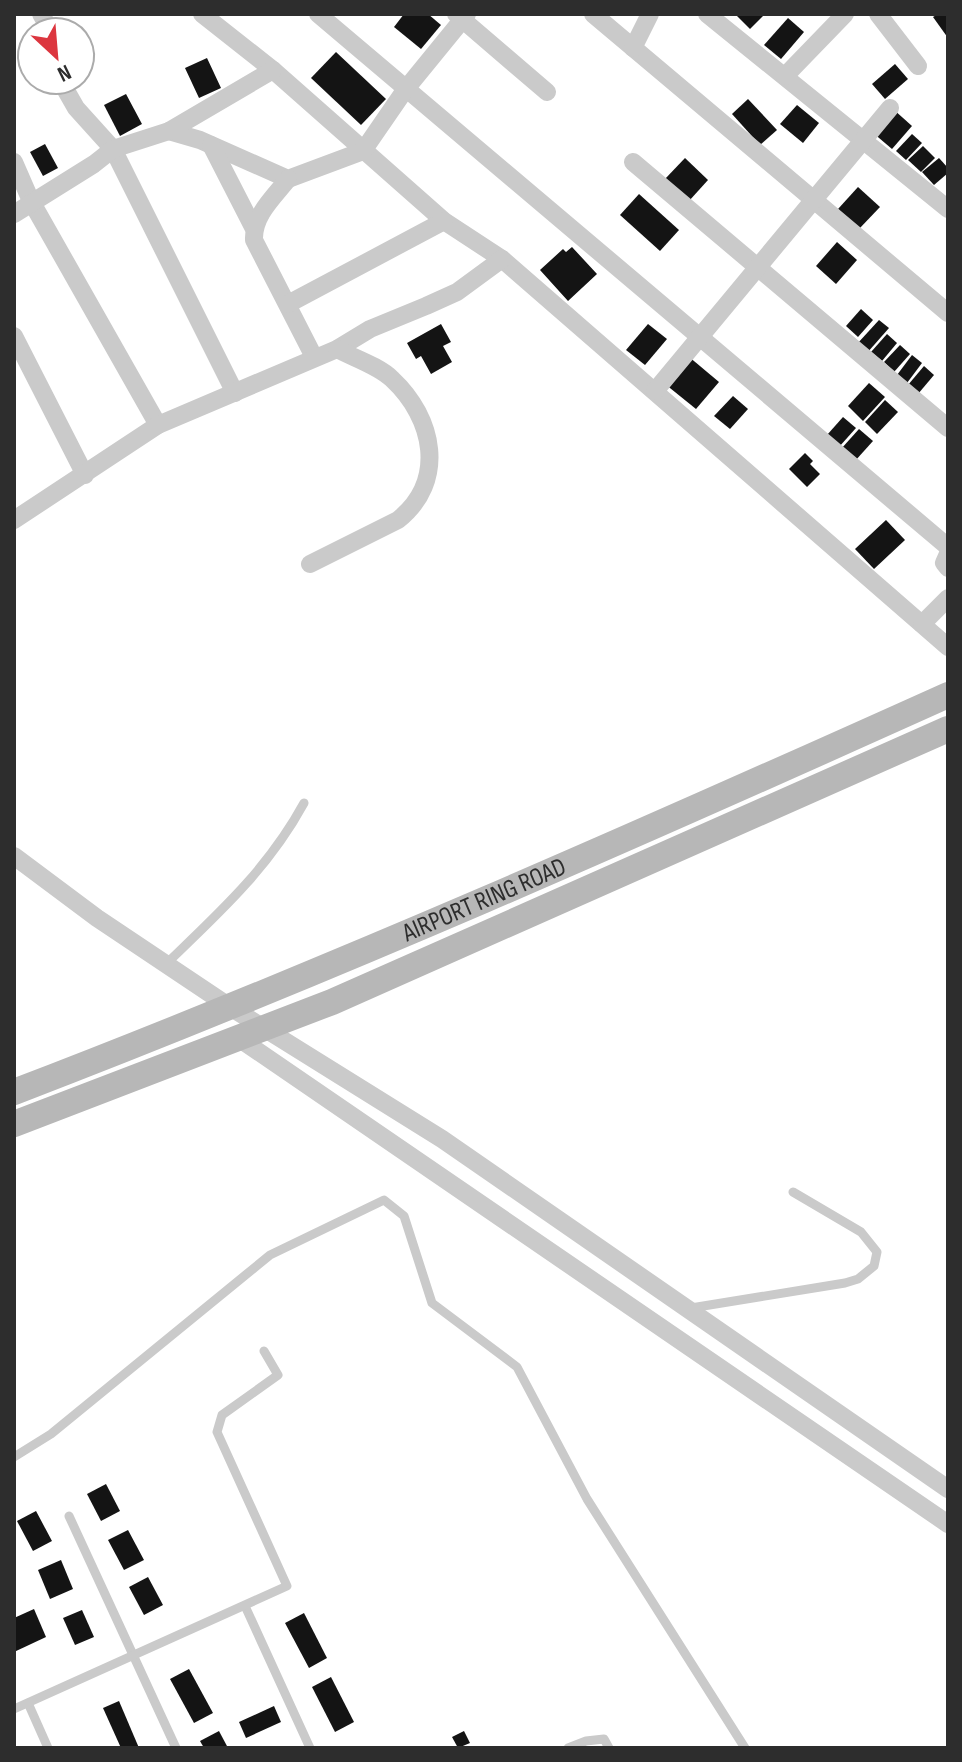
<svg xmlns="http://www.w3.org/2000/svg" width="962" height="1762" font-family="'Sofia Sans Condensed',sans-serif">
<rect width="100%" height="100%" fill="#fff"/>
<g fill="#141414">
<polygon points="404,14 428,14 441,25 421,49 394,27"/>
<polygon points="735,14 765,14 750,29"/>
<polygon points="938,14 948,14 948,38 933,17"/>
<polygon points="788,18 804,32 781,59 764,45"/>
<polygon points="336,52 386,99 361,125 311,78"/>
<polygon points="207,58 221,88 199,98 185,68"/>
<polygon points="895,64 908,79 885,99 872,84"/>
<polygon points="126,94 142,124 120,136 104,105"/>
<polygon points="748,99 777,130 760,145 732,114"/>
<polygon points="797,105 819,123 803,143 780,124"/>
<polygon points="893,109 912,126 892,149 872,132"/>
<polygon points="912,134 922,143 906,160 896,151"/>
<polygon points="45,144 58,168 43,176 30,152"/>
<polygon points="923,146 935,158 921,172 908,160"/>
<polygon points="685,158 708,180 689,201 665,179"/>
<polygon points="939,158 948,168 948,173 934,185 922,172"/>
<polygon points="858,187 880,207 859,229 838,209"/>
<polygon points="639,194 679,230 660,251 620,215"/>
<polygon points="837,242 857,260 836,284 816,266"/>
<polygon points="572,247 597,274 568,301 540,270 563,249 566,252"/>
<polygon points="861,309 873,320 858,337 846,326"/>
<polygon points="879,320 889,328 867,353 857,344"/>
<polygon points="441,324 451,342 443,346 452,362 431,374 421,356 416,359 407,343"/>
<polygon points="648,324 667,339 645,365 626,350"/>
<polygon points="887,334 897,343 882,361 871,352"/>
<polygon points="900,345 910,354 894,372 884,362"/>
<polygon points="912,355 922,363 907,383 897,375"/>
<polygon points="688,356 719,382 696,409 665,384"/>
<polygon points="924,366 934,375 918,394 908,385"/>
<polygon points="869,383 885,397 863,421 848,406"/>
<polygon points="733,396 748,409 730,429 714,416"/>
<polygon points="885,400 898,412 877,434 865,422"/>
<polygon points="843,417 856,428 839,447 827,435"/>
<polygon points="859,429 873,441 855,461 841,449"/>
<polygon points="805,453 813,461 810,464 820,474 807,487 789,469"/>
<polygon points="886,520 905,540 874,569 855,549"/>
<polygon points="106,1484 120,1511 101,1521 87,1494"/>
<polygon points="36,1511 52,1541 33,1551 17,1521"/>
<polygon points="128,1530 144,1560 124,1570 108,1540"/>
<polygon points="61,1560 73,1589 50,1599 38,1570"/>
<polygon points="148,1577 163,1605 144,1615 129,1587"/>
<polygon points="34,1609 46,1637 14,1652 14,1618"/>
<polygon points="82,1610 94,1637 75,1645 63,1618"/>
<polygon points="304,1613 327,1658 309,1668 285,1623"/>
<polygon points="189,1669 213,1713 194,1723 170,1679"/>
<polygon points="331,1677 354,1722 335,1732 312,1687"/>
<polygon points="119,1701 139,1748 121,1748 103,1708"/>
<polygon points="274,1706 281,1722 246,1738 239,1722"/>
<polygon points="219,1731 228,1748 204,1748 200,1741"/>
<polygon points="464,1731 470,1743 458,1748 452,1737"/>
</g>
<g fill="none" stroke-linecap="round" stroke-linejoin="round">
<g stroke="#cacaca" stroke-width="9">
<path d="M166,964C219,913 268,869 304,803"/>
<polyline points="691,1308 845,1283 858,1279 874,1266 877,1252 861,1232 793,1192"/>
<polyline points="14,1457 51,1434 270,1255 384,1200 404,1216 432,1303 517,1367 587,1499 745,1748"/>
<polyline points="69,1516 176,1748"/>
<polyline points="245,1606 310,1748"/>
<polyline points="28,1703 48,1748"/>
<polyline points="14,1709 287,1586 217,1432 222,1415 278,1375 264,1351"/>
<polyline points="568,1748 586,1741 604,1739 609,1748"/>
</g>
<g stroke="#cacaca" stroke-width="18">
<polyline points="41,14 51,32"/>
<polyline points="202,14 273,70 444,221 502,259 948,647"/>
<polyline points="318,14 948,547"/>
<polyline points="456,14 547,92"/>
<polyline points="593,14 948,313"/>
<polyline points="707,14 948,209"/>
<polyline points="878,14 918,66"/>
<polyline points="633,48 650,14"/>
<polyline points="785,76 845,14"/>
<polyline points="60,80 76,108 113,149 235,393"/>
<polyline points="169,131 200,140 288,179 363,151 405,90 467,14"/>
<polyline points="211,145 253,227"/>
<polyline points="14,162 31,201 158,425"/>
<polyline points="633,162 948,428"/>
<path d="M288,179C274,197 253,215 254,240L314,357"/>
<polyline points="14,214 94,164 113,149 169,131 273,70"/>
<polyline points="288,304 444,221"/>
<polyline points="14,336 85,475"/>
<polyline points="655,391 890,108"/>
<polyline points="14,520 158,425 337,349 370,329 426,306 457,292 502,259"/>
<polyline points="948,554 944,563 948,568"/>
<path d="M310,564L398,520C447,481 434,418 392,379C379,366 354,358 337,349"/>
<polyline points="922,624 948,598"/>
<polyline points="14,856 97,918 230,1007 442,1139 948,1489"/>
<polyline points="237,1037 948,1524"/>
</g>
<g stroke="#b7b7b7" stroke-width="26">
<path id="s1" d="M14,1092C330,971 639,834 948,695"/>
<polyline points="14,1124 332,1002 948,729"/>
</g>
</g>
<g text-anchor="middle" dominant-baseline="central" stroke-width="8" stroke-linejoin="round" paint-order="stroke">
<g font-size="26" fill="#2d2d2d" stroke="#fff">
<text stroke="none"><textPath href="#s1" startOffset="508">AIRPORT RING ROAD</textPath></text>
</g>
</g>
<rect width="962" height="1762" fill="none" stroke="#2d2d2d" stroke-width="32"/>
<g transform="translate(56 56) rotate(154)"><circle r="38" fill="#ffffff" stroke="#ababab" stroke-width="2"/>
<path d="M0-6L14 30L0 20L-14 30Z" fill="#dc363f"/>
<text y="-12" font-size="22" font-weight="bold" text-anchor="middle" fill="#2d2d2d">N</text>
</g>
</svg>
